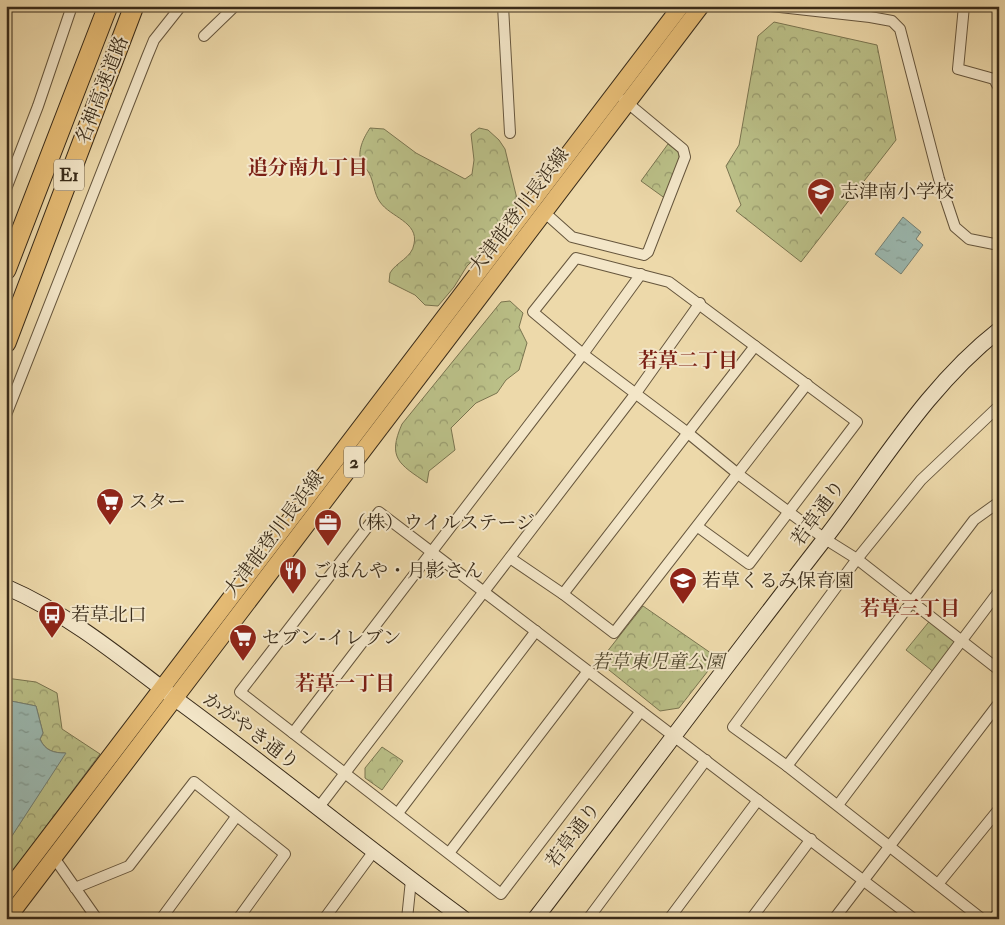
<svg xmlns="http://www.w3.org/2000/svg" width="1005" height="925" font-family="'IM FELL Double Pica','Noto Serif JP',serif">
<defs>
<pattern id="forest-crowns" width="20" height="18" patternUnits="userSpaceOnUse" patternTransform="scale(1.25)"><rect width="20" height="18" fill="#babf87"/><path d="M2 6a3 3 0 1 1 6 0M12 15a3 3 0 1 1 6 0" fill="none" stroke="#989b6e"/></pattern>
<pattern id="water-ripples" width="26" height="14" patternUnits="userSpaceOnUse" patternTransform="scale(1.25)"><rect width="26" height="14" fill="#9bb9b1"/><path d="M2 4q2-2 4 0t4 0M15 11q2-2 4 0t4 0" fill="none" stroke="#7f978f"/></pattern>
</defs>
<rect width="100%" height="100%" fill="#edd9aa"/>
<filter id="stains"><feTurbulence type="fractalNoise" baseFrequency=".004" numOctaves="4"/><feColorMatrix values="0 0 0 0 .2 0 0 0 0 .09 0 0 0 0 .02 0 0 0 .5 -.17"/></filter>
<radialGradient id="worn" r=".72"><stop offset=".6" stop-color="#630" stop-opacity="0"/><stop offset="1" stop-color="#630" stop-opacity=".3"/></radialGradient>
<g fill="url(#forest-crowns)" stroke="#7a7550">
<polygon points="774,22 877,45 896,140 801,262 736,211 741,205 726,166 739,145 758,36"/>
<path d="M370,128L384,129L416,153L465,179L472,174L474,160L471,134L479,128L488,130L499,140L505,149L518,203L512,214L487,246L467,266L454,287L438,306L425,305L415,295L389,282L390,273C396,262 412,258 414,244C419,222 390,217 380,202C374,194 374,182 369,173C367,169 364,167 362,164C356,152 364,137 370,128Z"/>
<polygon points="668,144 678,152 680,160 666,199 641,181"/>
<path d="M510,301L523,313L519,327L527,343L519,370L506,380L497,393L476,403L451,428L455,450L429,471L427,483C399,464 387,458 402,424L501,302Z"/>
<polygon points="643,606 718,658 679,708 660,711 599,662"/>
<polygon points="932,618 960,641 935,673 906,650"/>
<path d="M6,678L36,682L57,693L62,729L100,754L6,880V845L65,753C53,753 45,750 40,739L43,733L36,706L6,700Z"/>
<polygon points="382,747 403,761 382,790 365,778 365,768"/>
</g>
<g fill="url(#water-ripples)" stroke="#748074">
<polygon points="903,217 921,232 916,239 923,245 901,274 875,254"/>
<path d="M6,700L36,706L43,733L40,739C45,751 54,753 66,753L6,845Z"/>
</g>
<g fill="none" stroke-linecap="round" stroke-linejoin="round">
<defs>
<g id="street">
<polyline points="503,6 510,133"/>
<polyline points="771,6 870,17 892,21 900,29 939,179 955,227 969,239 999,245"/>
<polyline points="964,6 958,69 994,79 999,88"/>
<polyline points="204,36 235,6"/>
<polyline points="6,189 38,106 72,6"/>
<polyline points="544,212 572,237 644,255 648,252 685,157 683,149 624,100"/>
<polyline points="6,415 147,57 154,40 181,6"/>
<polyline points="698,527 749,564 857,422 669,282 576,258 533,312 583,354 688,433 738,474 825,539 857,559 999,670"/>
<polyline points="510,558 563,594 614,633 807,384"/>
<polyline points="563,594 755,346"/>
<polyline points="641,711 501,894 240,692 379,512 914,919"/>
<polyline points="293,733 583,354 641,274"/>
<polyline points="787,766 974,520 999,502"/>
<polyline points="838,805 999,591"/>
<polyline points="319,807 636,393 700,303"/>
<polyline points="398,813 536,631"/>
<polyline points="449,853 588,671"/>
<polyline points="55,859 97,919"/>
<polyline points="938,884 999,809"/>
<polyline points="75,888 129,866 194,782 285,854 238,919"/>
<polyline points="161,919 236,817"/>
<polyline points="324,919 374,851"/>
<polyline points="407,919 411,880"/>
<polyline points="588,919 706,760"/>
<polyline points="669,919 758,800"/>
<polyline points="751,919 811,839"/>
<polyline points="834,919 999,703"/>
<polyline points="982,919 787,766 733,727 857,559 921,480 999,406"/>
<polyline points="993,919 999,912"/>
</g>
<g id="secondary">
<path d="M6,587C69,614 123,659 177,700C274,771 367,848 464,919"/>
<path d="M535,919C631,793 726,666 823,541C879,469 926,387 999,330"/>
</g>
<g id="primary">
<polyline points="6,893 681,6"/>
<polyline points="7,919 701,6"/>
</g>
<g id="highway">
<polyline points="6,270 108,6"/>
<polyline points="6,343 134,6"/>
</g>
</defs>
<use href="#street" stroke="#66563d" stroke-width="12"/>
<use href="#secondary" stroke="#392b19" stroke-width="17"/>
<use href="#primary" stroke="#392b19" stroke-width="18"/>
<use href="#highway" stroke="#392b19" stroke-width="21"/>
<use href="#street" stroke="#f3e6c8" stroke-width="10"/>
<use href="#secondary" stroke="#f3e6c8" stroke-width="15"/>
<use href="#primary" stroke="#e6bc75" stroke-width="16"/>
<use href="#highway" stroke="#e6bc75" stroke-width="19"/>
</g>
<defs>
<symbol id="school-pin" viewBox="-11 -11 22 30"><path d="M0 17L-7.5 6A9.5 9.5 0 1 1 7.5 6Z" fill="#8f2418" stroke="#f3e6c8"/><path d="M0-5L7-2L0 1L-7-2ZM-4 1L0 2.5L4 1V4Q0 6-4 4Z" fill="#fff"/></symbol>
<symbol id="supermarket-pin" viewBox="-11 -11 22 30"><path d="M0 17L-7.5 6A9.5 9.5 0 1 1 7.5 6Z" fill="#8f2418" stroke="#f3e6c8"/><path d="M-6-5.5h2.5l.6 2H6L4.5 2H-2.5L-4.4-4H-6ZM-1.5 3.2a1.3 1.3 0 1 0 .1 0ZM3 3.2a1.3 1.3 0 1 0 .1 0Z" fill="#fff"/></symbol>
<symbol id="office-pin" viewBox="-11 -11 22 30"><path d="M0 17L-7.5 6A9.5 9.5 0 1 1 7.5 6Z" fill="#8f2418" stroke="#f3e6c8"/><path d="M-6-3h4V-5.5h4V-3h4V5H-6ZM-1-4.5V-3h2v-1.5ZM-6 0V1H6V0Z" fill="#fff"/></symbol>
<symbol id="restaurant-pin" viewBox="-11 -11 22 30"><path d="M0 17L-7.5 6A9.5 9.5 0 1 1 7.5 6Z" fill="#8f2418" stroke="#f3e6c8"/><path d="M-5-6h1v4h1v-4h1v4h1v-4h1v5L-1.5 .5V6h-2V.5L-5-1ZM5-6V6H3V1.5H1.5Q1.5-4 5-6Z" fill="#fff"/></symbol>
<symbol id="bus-pin" viewBox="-11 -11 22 30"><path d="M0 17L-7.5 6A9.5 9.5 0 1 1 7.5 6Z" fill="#8f2418" stroke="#f3e6c8"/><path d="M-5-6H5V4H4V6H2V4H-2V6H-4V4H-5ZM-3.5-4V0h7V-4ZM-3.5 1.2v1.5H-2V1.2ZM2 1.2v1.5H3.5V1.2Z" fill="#fff"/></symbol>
</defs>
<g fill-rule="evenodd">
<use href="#school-pin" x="805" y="176" width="32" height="43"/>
<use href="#supermarket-pin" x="94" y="486" width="32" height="43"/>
<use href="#office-pin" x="312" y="507" width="32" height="43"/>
<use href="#restaurant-pin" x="277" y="555" width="32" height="43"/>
<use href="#school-pin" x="667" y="565" width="32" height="43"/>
<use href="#bus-pin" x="36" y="599" width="32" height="43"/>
<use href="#supermarket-pin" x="227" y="622" width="32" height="43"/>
</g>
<g text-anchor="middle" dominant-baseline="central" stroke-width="4" stroke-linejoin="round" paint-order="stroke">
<g fill="#f3e6c8" stroke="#71634e" stroke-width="1">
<rect x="54" y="159.5" width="30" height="31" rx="4"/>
<rect x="344" y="446.5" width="20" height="31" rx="4"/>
</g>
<g font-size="18" font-weight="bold" fill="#392b19">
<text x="69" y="175">E1</text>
<text x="354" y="462">2</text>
</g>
<g font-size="19" fill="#392b19" stroke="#f3e6c8">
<text transform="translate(102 90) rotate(-69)">名神高速道路</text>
<text transform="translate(519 211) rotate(-53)">大津能登川長浜線</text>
<text transform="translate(818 513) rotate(-54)">若草通り</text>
<text transform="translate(274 534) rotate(-53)">大津能登川長浜線</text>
<text transform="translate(251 731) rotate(37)">かがやき通り</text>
<text transform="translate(573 835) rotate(-53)">若草通り</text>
</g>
<g font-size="19" fill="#392b19" stroke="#f3e6c8" text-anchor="start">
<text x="840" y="192">志津南小学校</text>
<text x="129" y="502">スター</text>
<text x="347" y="523">（株）ウイルステージ</text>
<text x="312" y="571">ごはんや・月影さん</text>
<text x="702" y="581">若草くるみ保育園</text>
<text x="71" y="615">若草北口</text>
<text x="262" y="638">セブン-イレブン</text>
</g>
<g font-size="19" font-style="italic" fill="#53492f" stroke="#f3e6c8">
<text x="658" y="662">若草東児童公園</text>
</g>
<g font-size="20" font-weight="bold" fill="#7a1f14" stroke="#f3e6c8">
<text x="308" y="167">追分南九丁目</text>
<text x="688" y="360">若草二丁目</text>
<text x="910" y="608">若草三丁目</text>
<text x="345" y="683">若草一丁目</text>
</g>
</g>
<rect width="1005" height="925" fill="none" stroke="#edd9aa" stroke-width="25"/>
<rect x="8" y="8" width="990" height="910" fill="none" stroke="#392b19" stroke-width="2.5"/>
<rect x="12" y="12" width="980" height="900" fill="none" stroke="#392b19"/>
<rect width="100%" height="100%" filter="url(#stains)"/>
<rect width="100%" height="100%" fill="url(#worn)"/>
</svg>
